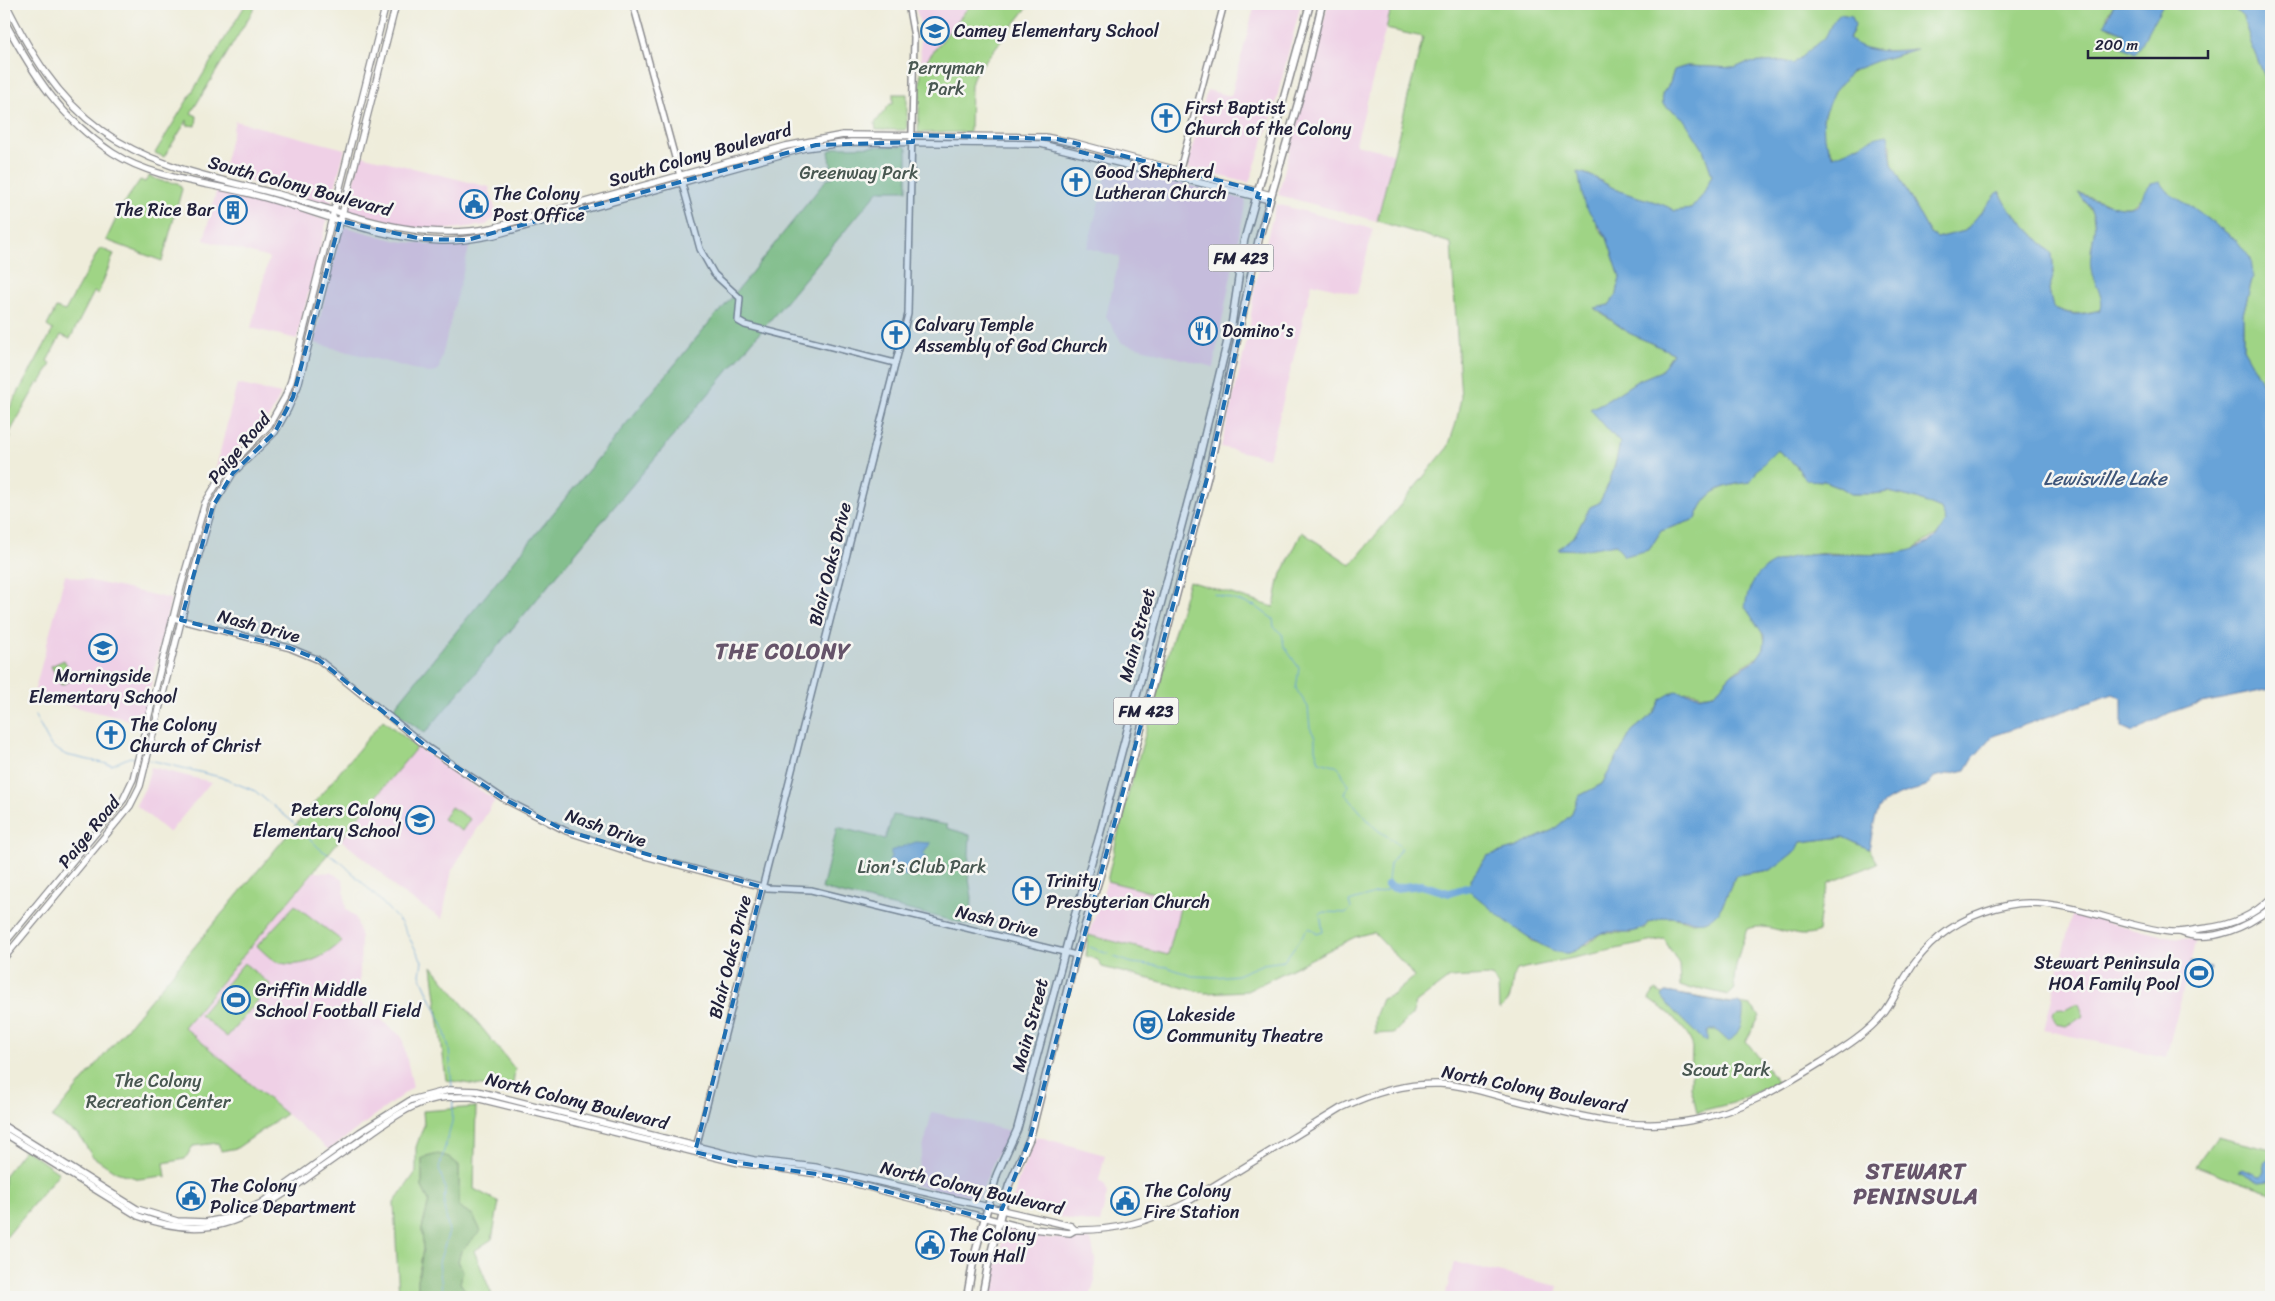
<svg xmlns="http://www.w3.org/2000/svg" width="2275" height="1301" font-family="Sriracha,sans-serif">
<rect width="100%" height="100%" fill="#f6f6f2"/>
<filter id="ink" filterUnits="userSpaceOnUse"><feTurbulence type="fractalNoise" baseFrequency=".02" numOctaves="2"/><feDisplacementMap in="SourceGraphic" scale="10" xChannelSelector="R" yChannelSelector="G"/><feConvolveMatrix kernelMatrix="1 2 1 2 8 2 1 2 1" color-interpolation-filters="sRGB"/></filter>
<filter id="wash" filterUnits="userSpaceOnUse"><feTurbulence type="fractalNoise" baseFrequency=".0096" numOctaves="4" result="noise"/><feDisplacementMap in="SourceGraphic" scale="20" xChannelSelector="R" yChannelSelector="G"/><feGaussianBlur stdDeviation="1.12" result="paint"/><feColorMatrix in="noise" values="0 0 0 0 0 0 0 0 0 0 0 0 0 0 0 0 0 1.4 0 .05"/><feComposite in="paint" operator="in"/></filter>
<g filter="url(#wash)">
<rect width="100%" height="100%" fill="#efeddb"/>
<g fill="#efd0e6">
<polygon points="914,4 971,4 921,67 920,23"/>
<polygon points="1255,4 1301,4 1273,113 1249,183 1187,168 1207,90 1231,96"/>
<polygon points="1328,4 1392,4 1356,144 1394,154 1377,221 1278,195"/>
<polygon points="235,121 345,149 330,207 222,173"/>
<polygon points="361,155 489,187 497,216 486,225 442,230 406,227 347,211"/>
<polygon points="1109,165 1246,200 1213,367 1122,343 1106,316 1120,257 1087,248"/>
<polygon points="217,188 327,220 297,339 251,328 269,258 204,240"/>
<polygon points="1276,204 1373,229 1357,294 1312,283 1269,458 1221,447 1249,332 1254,288"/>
<polygon points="342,226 398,241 435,245 470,244 439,368 435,372 429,373 314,343"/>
<polygon points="237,384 281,394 270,416 215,472"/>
<polygon points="65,575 171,599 142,723 33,697"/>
<polygon points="417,747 495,800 452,870 442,919 397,890 383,874 341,840"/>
<polygon points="151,767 211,782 169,833 136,805 145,788"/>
<polygon points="314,872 332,873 343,880 346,909 356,918 361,938 359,1001 402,1037 413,1087 329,1150 184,1027"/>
<polygon points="1107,881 1182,900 1168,956 1088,935"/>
<polygon points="2072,914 2165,936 2196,940 2166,1057 2044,1030"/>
<polygon points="932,1112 1011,1131 995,1158 979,1198 914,1185"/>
<polygon points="1036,1136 1105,1155 1099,1180 1105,1185 1107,1194 1100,1223 1071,1220 1012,1205 1018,1180"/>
<polygon points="1006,1228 1046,1238 1091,1239 1095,1259 1095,1281 1090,1297 990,1297 994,1271"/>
<polygon points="1454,1262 1558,1286 1555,1297 1445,1297"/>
</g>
<g fill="#9fd485" stroke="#607b60">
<polygon points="246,4 257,4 191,113 197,116 196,126 187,125 187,120 164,157 155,153"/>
<polygon points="971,4 1030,4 974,75 971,85 970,132 918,133 921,67"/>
<path d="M1392,4H2114L2107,16L2110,28L2124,33L2122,40L2153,20L2163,4H2229L2243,17L2253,49L2265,77L2271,84V392L2265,387L2243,348V314L2253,276L2237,241L2194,208L2171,195L2160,182L2130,207H2118L2079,193L2093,214L2095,228L2091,250L2103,303L2101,310C2080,314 2072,316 2053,307L2049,290L2054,273L2052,254L2008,207L1999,191L1965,231L1937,238L1930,234L1892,164L1891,144L1858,145L1850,151L1834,156C1831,150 1827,145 1824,139C1817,119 1835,82 1853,71C1871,59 1896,58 1914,49C1890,51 1869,54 1849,40L1853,31L1832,23L1827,36L1793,64L1783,61L1746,63L1735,68L1687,66L1674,70L1670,83L1662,94L1663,104L1683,117L1703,149L1712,175L1703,195L1691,209L1675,211C1658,200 1639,199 1620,191C1605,185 1594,174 1578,172L1599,229L1607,238L1620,277L1617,294L1609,305L1595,309L1629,333L1673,353L1661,371L1637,381L1608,400L1590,409L1620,443C1615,466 1611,483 1599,503L1590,507L1575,535L1559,549L1616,544L1649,550L1661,531L1696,519C1706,490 1721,486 1750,482L1758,469L1777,450C1789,458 1798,467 1806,480L1824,481L1842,488L1851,494H1872L1889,492L1914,498L1941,509L1946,521L1942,531L1909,552L1882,555L1826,553L1801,556L1758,625C1778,657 1752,657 1733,673C1727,678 1719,690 1714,693C1706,699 1696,691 1687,692C1679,693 1669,697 1661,699L1653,714L1632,731L1602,784L1579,796L1571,815L1553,830L1517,847L1487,856L1471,879L1532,941L1568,953L1588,944L1601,933H1628L1645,928L1649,922C1657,921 1664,916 1671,917C1678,918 1684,921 1690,922C1704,923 1716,915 1723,904C1728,894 1730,885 1736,875L1771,870L1801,842L1843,837L1869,849L1878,863L1829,883L1821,907L1818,932C1796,943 1771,920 1747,929C1742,942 1731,976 1735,989L1729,995L1699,988L1689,989L1680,986L1679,964L1664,939L1516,970C1509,983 1516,1000 1499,1009L1498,986L1492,976L1449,978L1416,1003L1412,1015L1394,1033L1375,1034V1017L1382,999L1393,995L1414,977L1405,965L1373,932L1355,937L1247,991L1205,993L1102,967L1098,960L1086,956L1088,935L1168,955L1182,900L1107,881L1123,812L1189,581L1274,607L1279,580L1302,532L1351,565L1448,447L1456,423L1461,398L1451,243L1377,221L1423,37L1386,29Z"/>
<polygon points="893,94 907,94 907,128 905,130 876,130 875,123 890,104 893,104"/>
<polygon points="905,146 907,149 907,190 879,190 425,733 392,710 717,313 719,313 826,180 833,177 829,151 837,147"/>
<polygon points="149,176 161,181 178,183 182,189 162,261 106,240 122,206 140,180 145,182"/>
<polygon points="100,248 114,254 98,294 94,292 70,339 61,335 47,361 51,364 40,383 38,382 9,434 11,437 4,450 4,418 53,330 47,326 56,308 65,311"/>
<polygon points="64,660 74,679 61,685 51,666"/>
<polygon points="383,720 417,747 184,1027 286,1114 237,1148 221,1151 218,1143 193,1146 185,1159 164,1163 166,1178 163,1176 139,1179 116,1172 92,1156 79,1135 52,1118"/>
<polygon points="451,807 470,819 462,831 443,819"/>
<polygon points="893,815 947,825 947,828 970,835 968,873 972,897 971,925 822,889 837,827 885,839"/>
<path d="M295,905L342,941C326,957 299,971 275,961C269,958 263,951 257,946Z"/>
<polygon points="244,963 271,985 227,1037 200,1015"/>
<polygon points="432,966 515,1069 512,1091 446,1080"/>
<polygon points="1655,990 1663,994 1666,992 1751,1006 1760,1016 1746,1041 1778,1082 1733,1103 1697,1112 1691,1087 1692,1044 1686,1032 1670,1014 1649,999"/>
<polygon points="2076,1004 2079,1004 2084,1016 2066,1026 2057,1024 2053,1016 2054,1010 2059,1008 2065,1010"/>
<path d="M476,1107L474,1189L499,1202L492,1239L474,1251L493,1297H470L460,1283L463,1271L458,1261L461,1251L480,1231L473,1215L459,1207V1165C445,1153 440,1154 422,1158V1187L429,1201L422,1229L423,1249L418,1280V1297H399L394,1203L416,1172V1147L424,1125L423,1111Z"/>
<polygon points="2217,1137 2271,1150 2271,1193 2196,1166"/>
<polygon points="25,1149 59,1173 4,1240 4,1176"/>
</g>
<polygon fill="#7fb672" stroke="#506c56" points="438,1154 449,1157 459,1166 459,1207 473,1215 481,1231 461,1251 458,1261 463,1271 460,1283 470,1297 418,1297 418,1280 423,1249 422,1229 429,1201 422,1187 422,1158"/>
<g fill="#68a3d8" stroke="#45628a">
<polygon points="2114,4 2163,4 2141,46 2135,53 2121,46 2124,33 2105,25"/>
<polygon points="2229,4 2271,4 2271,84 2265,77 2253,49 2243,17"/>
<path d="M1839,14L1852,16L1855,25L1849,39C1870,55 1893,51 1917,49L1877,61L1852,71L1834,92L1823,117L1824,138L1833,156C1853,151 1867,137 1888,135L1892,164L1930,234L1937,238L1965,231L1999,191L2008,207L2052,254L2054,273L2049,290L2053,307C2073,317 2079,315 2101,310C2105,296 2093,283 2091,269C2088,251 2098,232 2093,215C2091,207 2083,199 2078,193C2090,197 2122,212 2133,206C2141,201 2145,191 2151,184L2160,182L2171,195L2194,208L2237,241L2251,259L2253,276L2243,314V348L2265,387L2271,392V689L2192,705L2169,713L2133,732L2122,727V698L2113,694L1993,736L1973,758L1966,770L1934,777L1926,787C1912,791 1887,796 1879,809C1873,820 1872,837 1869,849L1843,837L1801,842L1797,850L1771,870L1736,875C1730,885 1728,894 1723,904C1708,931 1694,919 1671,917C1664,916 1657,921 1649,922C1637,938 1618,929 1602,933C1592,936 1582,950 1569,953C1545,957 1490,908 1472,893L1471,879L1487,856L1517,847L1553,830L1571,815L1579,796L1602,784L1632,731L1653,714L1661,699L1675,691L1703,696L1714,694L1732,674L1756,660L1764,648L1765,637L1745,607C1758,506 1914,596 1946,521L1941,509L1914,498L1889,492L1872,494H1851L1842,488L1824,481L1806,480C1799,467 1789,458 1777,450L1758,469L1750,482C1721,486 1706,490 1696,519L1661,531L1649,550L1624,556L1616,544L1582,550L1558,549L1575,535L1590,507L1599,503C1610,484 1616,465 1620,443L1590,409L1608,400L1637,381L1661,371L1673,353L1629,333L1595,308L1609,305L1617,294L1620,277L1607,238L1584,204L1578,172C1594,175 1605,185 1620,191C1639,199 1658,200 1675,211L1691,209L1703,195L1712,175L1703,149L1683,118L1663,104L1662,94L1670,83L1674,70L1687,66L1735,68L1746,63L1783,61L1793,64L1826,36L1832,23Z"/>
<polygon points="916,842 931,843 923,854 926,857 918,874 905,876 891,865 889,860 891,858 891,851"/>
<polygon points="2191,962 2211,967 2207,983 2187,978"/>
<path d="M1666,992L1727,1003H1738L1743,1007C1744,1021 1740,1032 1729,1042L1716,1030H1710L1707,1032V1042C1699,1037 1666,1005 1662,996Z"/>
<polygon points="2266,1159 2271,1162 2271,1181 2259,1182 2239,1171 2242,1169 2261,1177 2264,1171 2263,1162"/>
</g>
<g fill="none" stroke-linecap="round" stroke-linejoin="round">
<g stroke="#68a3d8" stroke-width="1">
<polyline points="35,716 51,746 66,755 112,765 130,757 136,758"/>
<polyline points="150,760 220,777 255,791 294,823 320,849 342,863 379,899 401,923 422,961 420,975 443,1026 449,1048 452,1088"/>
<polyline points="1090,947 1108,954"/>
<path d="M1114,957L1132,963L1167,967L1192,976L1216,977L1237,975L1263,964L1284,961L1308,928L1314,930L1316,934L1323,932L1320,914L1325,912L1347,913L1351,908L1349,902L1387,890L1390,864L1401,848C1394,840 1388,837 1379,831C1372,826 1351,801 1345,793L1349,785C1344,780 1344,777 1341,771C1337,764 1326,763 1319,761L1315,749V737L1310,728L1308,707L1296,689L1299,668L1284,646L1282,634L1274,627L1273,619L1255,606L1214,594"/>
<polyline points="443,1297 439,1262 449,1232 444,1207 445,1188 439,1168 452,1122 453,1099"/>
</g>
<polyline stroke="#68a3d8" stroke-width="8" points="1388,885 1395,888 1421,885 1449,893 1480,884"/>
</g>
</g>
<g filter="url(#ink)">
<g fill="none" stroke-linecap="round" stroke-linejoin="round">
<defs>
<g id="tertiary">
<polyline points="633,4 700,249 714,274 740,298 738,321 745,325 895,363"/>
<polyline points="1179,173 1224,4"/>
<polyline points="173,618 290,648 319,660 427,747 504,799 566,831 633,853 767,888 811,890 1076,955"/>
<polyline points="696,1148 908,314 914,37 908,4"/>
</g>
<g id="secondary">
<path d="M6,4C30,52 56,97 101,130C153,168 216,178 277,194C351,214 414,243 492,228L786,146L843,135L1045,137L1079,144L1271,195"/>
<path d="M4,20C33,74 60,118 113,153C152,178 202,182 247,193C311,208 374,239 441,241C459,242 477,238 494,235L805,148L851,142L1041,144L1270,200"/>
<path d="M2180,932C2210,945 2248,926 2271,908"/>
<polyline points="4,944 123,800 133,779 181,586 205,503 224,472 269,425 285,397 291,381 386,4"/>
<polyline points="4,958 130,806 140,786 190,585 213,506 233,473 275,432 288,409 298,386 396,4"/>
<polyline points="4,1126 137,1209 177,1221 206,1222 232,1217 261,1203 360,1132 411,1100 449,1090 477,1091 727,1154 754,1160 815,1167 1071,1226 1075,1230"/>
<path d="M4,1133L138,1216C207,1242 243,1222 300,1183C322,1167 345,1151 368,1135C387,1122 405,1108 427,1101C442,1096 457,1097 472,1097L739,1163L818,1174L1025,1228L1070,1233L1075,1230C1114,1231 1149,1222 1184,1204L1341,1108C1372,1093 1405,1083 1440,1084C1462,1085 1484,1092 1506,1098C1568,1113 1629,1133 1694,1120C1741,1111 1780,1088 1820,1063C1844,1048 1867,1034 1885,1012C1893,1001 1899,988 1906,976C1924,946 1951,923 1984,912C1998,907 2014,903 2029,903C2078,903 2123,927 2171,932C2183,933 2195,929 2207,928C2231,925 2254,915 2271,898"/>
</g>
<g id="primary">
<polyline points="967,1297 974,1257 988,1206 997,1174 1017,1130 1074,918 1098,841 1196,471 1232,322 1244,241 1310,4"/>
<polyline points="982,1297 988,1265 1002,1209 1009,1185 1030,1138 1076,955 1118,816 1208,475 1259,238 1302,89 1322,4"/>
</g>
</defs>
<use href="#tertiary" stroke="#88888b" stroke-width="8"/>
<use href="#secondary" stroke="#88888b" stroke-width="8"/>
<use href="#primary" stroke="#88888b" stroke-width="9"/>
<use href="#tertiary" stroke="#fff" stroke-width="5"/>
<use href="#secondary" stroke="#fff" stroke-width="5.5"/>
<use href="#primary" stroke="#fff" stroke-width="6"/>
</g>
</g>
<path fill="#1f6fb2" fill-opacity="0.2" stroke="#1f6fb2" stroke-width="4" stroke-dasharray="10 6" stroke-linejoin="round" d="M913,135L1057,139L1079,144L1077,151L1103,158L1105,151L1259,191L1257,197L1270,200L1208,475L1030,1138L1002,1209L988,1206L984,1218L830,1176L739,1163L695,1152L762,887L566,831L504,799L427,747L319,660L290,648L181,620L213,506L233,473L275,432L293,397L340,221L422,239L467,240L816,145L913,142Z"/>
<defs>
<symbol id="school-ring" viewBox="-11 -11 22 22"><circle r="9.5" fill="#f6f6f2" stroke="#1f6fb2" stroke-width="1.5"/><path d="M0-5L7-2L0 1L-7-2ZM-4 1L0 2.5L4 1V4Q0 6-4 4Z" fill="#1f6fb2"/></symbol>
<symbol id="church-ring" viewBox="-11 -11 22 22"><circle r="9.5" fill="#f6f6f2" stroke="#1f6fb2" stroke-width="1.5"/><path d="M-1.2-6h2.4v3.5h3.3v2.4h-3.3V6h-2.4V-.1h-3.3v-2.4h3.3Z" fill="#1f6fb2"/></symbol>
<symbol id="civic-ring" viewBox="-11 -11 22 22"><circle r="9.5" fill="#f6f6f2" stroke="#1f6fb2" stroke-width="1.5"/><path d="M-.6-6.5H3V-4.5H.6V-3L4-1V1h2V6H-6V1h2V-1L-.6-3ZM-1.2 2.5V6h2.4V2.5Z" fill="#1f6fb2"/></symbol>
<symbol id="building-ring" viewBox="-11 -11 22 22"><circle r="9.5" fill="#f6f6f2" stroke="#1f6fb2" stroke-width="1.5"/><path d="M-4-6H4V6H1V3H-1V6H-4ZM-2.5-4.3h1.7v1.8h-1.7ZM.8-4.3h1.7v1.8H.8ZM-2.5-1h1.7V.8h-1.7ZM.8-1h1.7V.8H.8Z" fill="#1f6fb2"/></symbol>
<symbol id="restaurant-ring" viewBox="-11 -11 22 22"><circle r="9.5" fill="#f6f6f2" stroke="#1f6fb2" stroke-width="1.5"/><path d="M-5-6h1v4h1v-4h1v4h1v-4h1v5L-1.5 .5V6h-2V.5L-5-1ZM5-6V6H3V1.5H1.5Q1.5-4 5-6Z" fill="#1f6fb2"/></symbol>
<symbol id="stadium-ring" viewBox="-11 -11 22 22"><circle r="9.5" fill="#f6f6f2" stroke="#1f6fb2" stroke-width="1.5"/><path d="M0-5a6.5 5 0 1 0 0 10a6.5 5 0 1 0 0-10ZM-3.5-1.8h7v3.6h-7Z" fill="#1f6fb2"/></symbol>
<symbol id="theatre-ring" viewBox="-11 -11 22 22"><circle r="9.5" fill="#f6f6f2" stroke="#1f6fb2" stroke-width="1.5"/><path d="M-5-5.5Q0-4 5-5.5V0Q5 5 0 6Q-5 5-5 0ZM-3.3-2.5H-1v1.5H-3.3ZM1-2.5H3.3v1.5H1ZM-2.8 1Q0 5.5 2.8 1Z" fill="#1f6fb2"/></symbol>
</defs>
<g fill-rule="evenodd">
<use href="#school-ring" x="919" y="15" width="32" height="32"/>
<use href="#church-ring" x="1150" y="102" width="32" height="32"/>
<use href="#church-ring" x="1060" y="166" width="32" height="32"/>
<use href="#civic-ring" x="458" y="188" width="32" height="32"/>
<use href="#building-ring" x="217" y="194" width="32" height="32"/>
<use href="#restaurant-ring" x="1187" y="315" width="32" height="32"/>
<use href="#church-ring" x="880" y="319" width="32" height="32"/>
<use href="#school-ring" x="87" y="632" width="32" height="32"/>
<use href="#church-ring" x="95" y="719" width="32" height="32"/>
<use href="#school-ring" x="404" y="804" width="32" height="32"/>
<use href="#church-ring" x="1011" y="875" width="32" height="32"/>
<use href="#stadium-ring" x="2183" y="957" width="32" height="32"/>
<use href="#stadium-ring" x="220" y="984" width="32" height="32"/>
<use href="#theatre-ring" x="1132" y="1009" width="32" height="32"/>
<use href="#civic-ring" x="175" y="1180" width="32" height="32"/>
<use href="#civic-ring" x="1109" y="1185" width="32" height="32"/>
<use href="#civic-ring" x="914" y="1229" width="32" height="32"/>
</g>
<g text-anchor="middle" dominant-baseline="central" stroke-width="5" stroke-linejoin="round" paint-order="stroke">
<g fill="#f6f6f2" stroke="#626272" stroke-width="1">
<rect x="1208.5" y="244.5" width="65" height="27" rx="4"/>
<rect x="1113.5" y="697.5" width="65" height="27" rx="4"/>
</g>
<g font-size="16" font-weight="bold" fill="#22223b">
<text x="1241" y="258">FM 423</text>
<text x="1146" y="711">FM 423</text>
</g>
<g font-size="18" fill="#22223b" stroke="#f6f6f2" text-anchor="start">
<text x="954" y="31">Camey Elementary School</text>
<text x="1185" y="108">First Baptist<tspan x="1185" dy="21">Church of the Colony</tspan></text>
<text x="1095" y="172">Good Shepherd<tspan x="1095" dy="21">Lutheran Church</tspan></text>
<text x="493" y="194">The Colony<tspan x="493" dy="21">Post Office</tspan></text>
<text x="214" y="210" text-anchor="end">The Rice Bar</text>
<text x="915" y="325">Calvary Temple<tspan x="915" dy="21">Assembly of God Church</tspan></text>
<text x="1222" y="331">Domino's</text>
<text x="103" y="676" text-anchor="middle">Morningside<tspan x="103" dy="21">Elementary School</tspan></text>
<text x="130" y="725">The Colony<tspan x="130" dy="21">Church of Christ</tspan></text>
<text x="401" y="810" text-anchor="end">Peters Colony<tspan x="401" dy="21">Elementary School</tspan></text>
<text x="1046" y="881">Trinity<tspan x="1046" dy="21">Presbyterian Church</tspan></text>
<text x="2180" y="963" text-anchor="end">Stewart Peninsula<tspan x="2180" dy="21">HOA Family Pool</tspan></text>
<text x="255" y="990">Griffin Middle<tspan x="255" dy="21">School Football Field</tspan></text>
<text x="1167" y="1015">Lakeside<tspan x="1167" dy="21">Community Theatre</tspan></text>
<text x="210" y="1186">The Colony<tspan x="210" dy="21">Police Department</tspan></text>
<text x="1144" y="1191">The Colony<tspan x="1144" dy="21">Fire Station</tspan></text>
<text x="949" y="1235">The Colony<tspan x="949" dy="21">Town Hall</tspan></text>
</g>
<g font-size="18" fill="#485751" stroke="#f6f6f2">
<text x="946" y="68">Perryman<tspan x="946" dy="21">Park</tspan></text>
<text x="859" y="173">Greenway Park</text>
<text x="922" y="867">Lion's Club Park</text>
<text x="1726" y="1070">Scout Park</text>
<text x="158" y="1081">The Colony<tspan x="158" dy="21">Recreation Center</tspan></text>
</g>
<g font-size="18" fill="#22223b" stroke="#f6f6f2">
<text transform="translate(700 155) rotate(-16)">South Colony Boulevard</text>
<text transform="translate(300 186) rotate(15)">South Colony Boulevard</text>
<text transform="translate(239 448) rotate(-50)">Paige Road</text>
<text transform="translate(830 564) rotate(-76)">Blair Oaks Drive</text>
<text transform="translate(259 626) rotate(15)">Nash Drive</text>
<text transform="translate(1137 635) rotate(-75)">Main Street</text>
<text transform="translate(606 828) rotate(19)">Nash Drive</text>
<text transform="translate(89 832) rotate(-51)">Paige Road</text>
<text transform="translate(997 921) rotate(14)">Nash Drive</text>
<text transform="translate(730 957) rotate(-76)">Blair Oaks Drive</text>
<text transform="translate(1030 1025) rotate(-75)">Main Street</text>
<text transform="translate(1534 1089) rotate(11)">North Colony Boulevard</text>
<text transform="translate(577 1101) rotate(14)">North Colony Boulevard</text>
<text transform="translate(972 1188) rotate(13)">North Colony Boulevard</text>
</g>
<g font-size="19" font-style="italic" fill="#3e567a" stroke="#f6f6f2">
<text x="2105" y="478">Lewisville Lake</text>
</g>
<g font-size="22" font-weight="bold" letter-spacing="1" fill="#66546a" stroke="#f6f6f2">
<text x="783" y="651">THE COLONY</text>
<text x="1916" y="1171">STEWART<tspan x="1916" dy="25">PENINSULA</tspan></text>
</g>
</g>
<rect width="2275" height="1301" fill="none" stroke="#f6f6f2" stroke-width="20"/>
<path d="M2088 50v8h120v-8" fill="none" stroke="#22223b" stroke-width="2.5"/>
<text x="2095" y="50" font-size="15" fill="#22223b" stroke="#f6f6f2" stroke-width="4" paint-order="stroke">200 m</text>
</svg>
